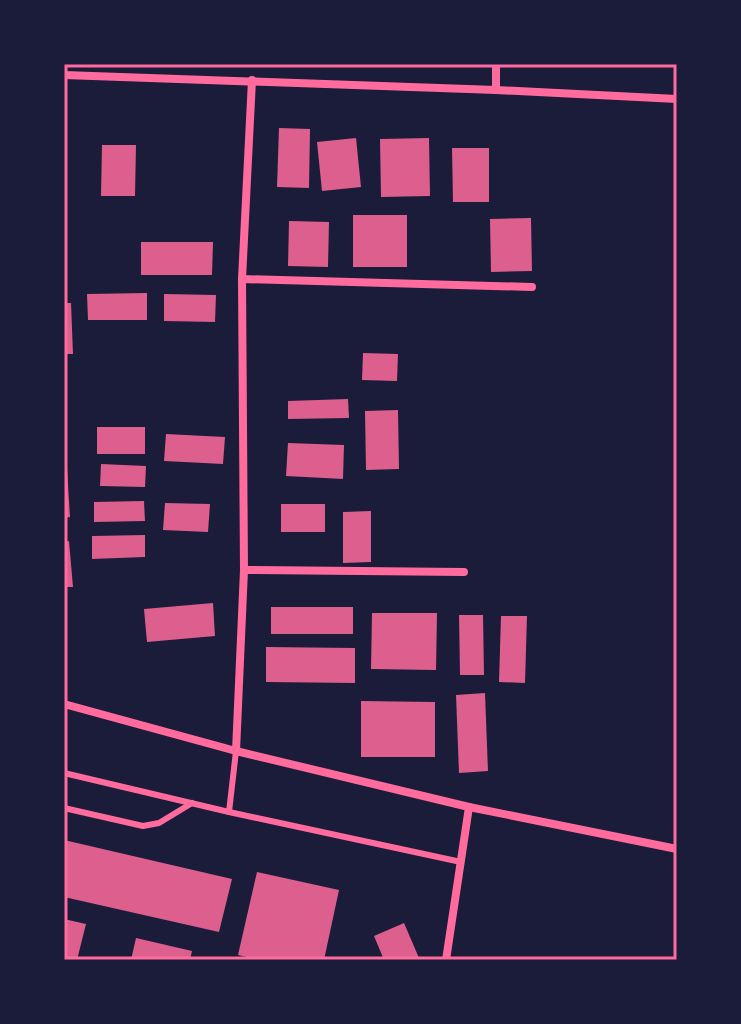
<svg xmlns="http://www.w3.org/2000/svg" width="741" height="1024" font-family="Montserrat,sans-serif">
<rect width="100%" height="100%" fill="#1b1b3a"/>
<g fill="#dd5f8e">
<polygon points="279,128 310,129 309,188 277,187"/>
<polygon points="356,138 361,187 322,191 317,142"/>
<polygon points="429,138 430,196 381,197 380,139"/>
<polygon points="102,145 136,145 135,196 101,196"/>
<polygon points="452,148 489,148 489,202 453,202"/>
<rect x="353" y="215" width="54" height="52"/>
<polygon points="531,218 532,271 491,272 490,219"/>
<polygon points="289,221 329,222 328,267 288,266"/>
<polygon points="141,242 213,242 212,275 141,275"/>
<polygon points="147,293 147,320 88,320 87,294"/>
<polygon points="164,294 216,295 215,322 164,321"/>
<polygon points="64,303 71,303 73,354 64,354"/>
<polygon points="363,353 398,354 397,381 362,380"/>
<polygon points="348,399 349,418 288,419 288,401"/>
<polygon points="398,410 399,469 366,470 365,411"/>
<rect x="97" y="427" width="48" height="27"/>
<polygon points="166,434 225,437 223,464 164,461"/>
<polygon points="288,443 344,445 343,479 286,476"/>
<polygon points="101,464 146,466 145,487 100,486"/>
<polygon points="64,468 67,468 70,517 64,518"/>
<polygon points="144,501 145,521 94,522 94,502"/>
<polygon points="165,503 210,504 208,532 163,530"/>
<rect x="281" y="504" width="44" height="28"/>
<polygon points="371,511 371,562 343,563 343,512"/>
<polygon points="145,535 145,557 92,559 92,536"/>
<polygon points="69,541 73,587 64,587 64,542"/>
<polygon points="213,603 215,636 147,642 144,609"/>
<rect x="271" y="607" width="82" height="27"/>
<polygon points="372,613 437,613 436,670 371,669"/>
<polygon points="459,615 483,615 484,675 460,675"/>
<polygon points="501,616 527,616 525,683 499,682"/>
<polygon points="266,647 355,648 355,683 266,682"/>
<polygon points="485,693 488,771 459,773 456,695"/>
<polygon points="361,701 435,702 435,757 361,757"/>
<polygon points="64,840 232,879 219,932 64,897"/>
<polygon points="257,872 339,890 324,960 261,960 238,955"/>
<polygon points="64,919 86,924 77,960 64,960"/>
<polygon points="404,923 419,958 384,960 374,936"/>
<polygon points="136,938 192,951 190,960 131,960"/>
</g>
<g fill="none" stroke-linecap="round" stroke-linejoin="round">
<g stroke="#ff6b9d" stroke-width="6">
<polyline points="64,773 229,812 461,862"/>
<polyline points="64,808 143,826 159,823 192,803"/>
<polyline points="229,812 236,751"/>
</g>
<g stroke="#ff6b9d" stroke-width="8">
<polyline points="64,75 496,90 677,99"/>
<polyline points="496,90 496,64"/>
<polyline points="242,279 532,287"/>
<polyline points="244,570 464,572"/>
<polyline points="64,704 236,751 469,807 677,849"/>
<polyline points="236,751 244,570 242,279 252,80"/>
<polyline points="446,960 469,807"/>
</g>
</g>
<rect width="741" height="1024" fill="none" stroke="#1b1b3a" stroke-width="132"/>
<rect x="66" y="66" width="609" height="892" fill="none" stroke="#ff6b9d" stroke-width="3"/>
</svg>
